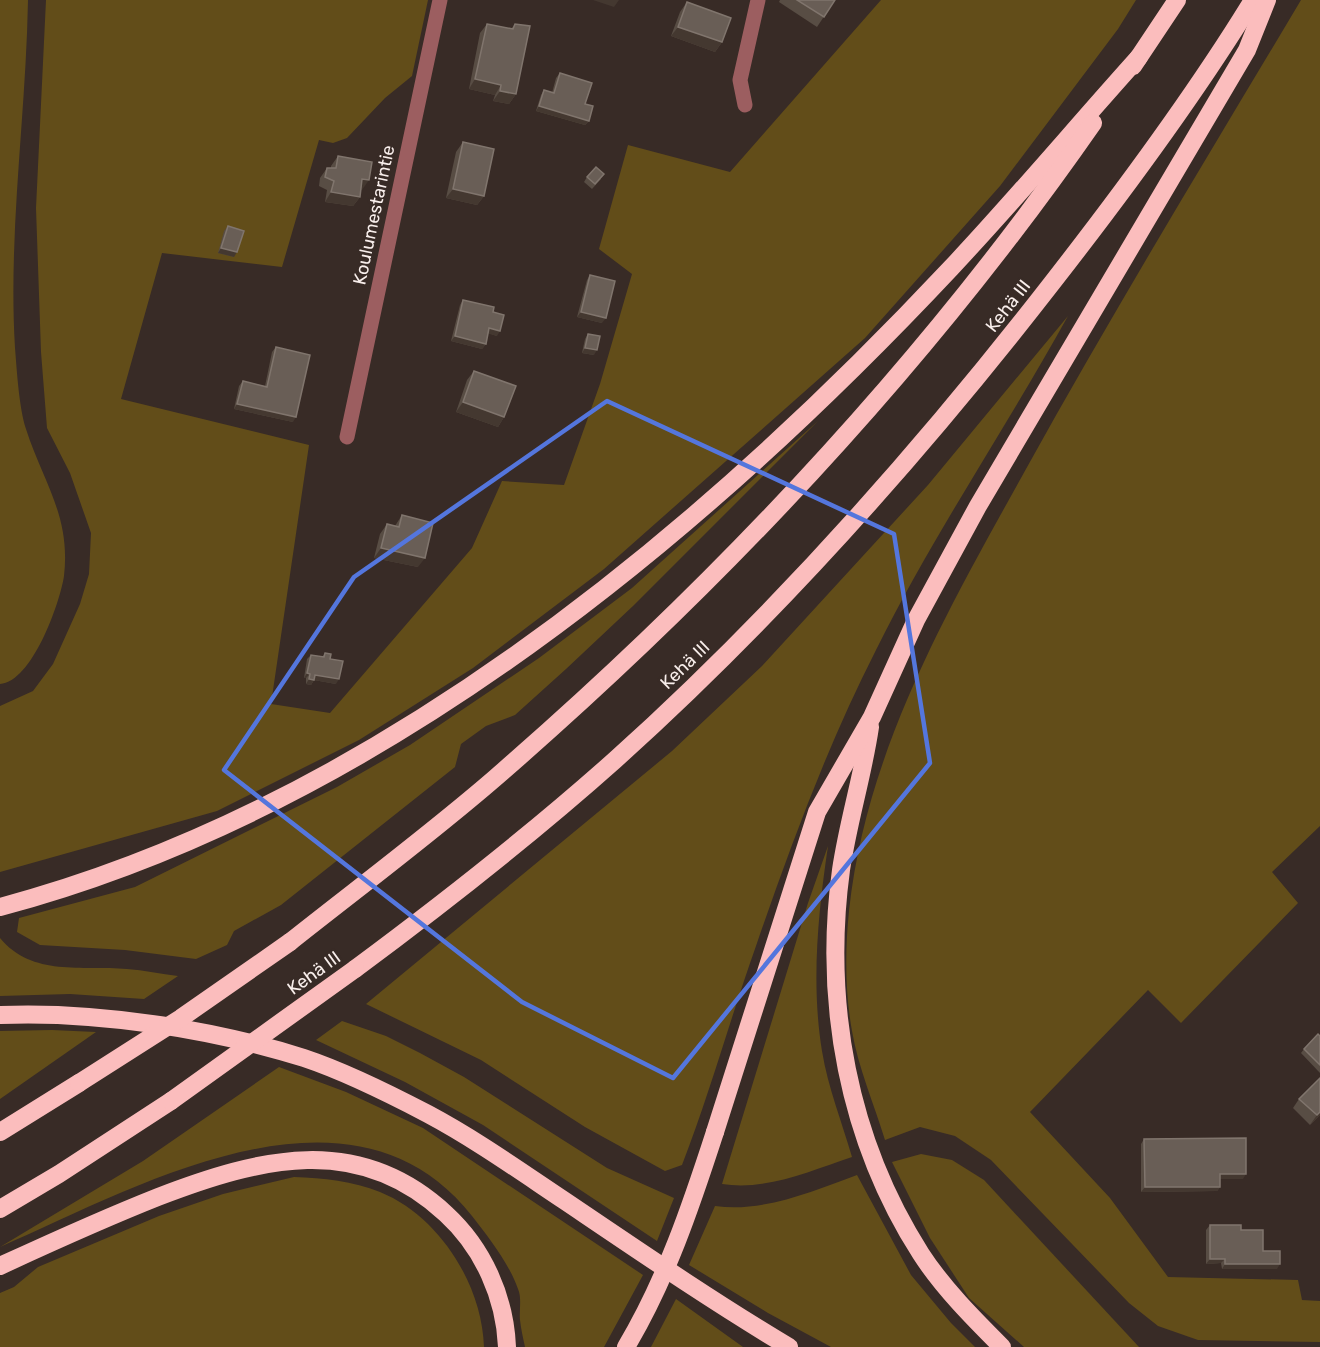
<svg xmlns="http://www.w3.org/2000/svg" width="1320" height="1347" font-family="Rubik,sans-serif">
<rect width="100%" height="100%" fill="#382b26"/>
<g fill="#624d19">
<path d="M0,0H28C26,116 8,232 15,348C17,372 19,407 26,429C43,482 71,516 64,576C60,603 32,682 0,684Z"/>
<polygon points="46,0 428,0 412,76 385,98 347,138 333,143 319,140 282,267 162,253 121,399 309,445 271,704 330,713 472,548 502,481 564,485 600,384 632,274 599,249 628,145 730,172 881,0 1136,0 1118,29 1000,186 865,338 604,569 473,668 359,740 217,811 0,872 0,706 33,691 53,664 80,604 89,574 91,533 70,473 47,428 41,352 36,208"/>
<path d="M1301,0H1320V826L1272,872L1298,903L1181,1023L1148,990L1030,1112L1110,1198L1168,1277L1298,1280L1302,1300L1320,1301V1342L1198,1340L1158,1326L1129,1303L991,1160L955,1136L920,1127L885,1140C874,1104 858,1067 852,1031C845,993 845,949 849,911C866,750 949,608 1026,469C1114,310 1208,156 1301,0Z"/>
<path d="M1068,316C1006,428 933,535 876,650C828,744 790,847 756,946C730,1019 710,1093 682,1165L665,1171L585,1127L481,1060L366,1004L672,751L762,666L928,485Z"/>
<polygon points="818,421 633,606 566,669 515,715 486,726 461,744 455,767 281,905 234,931 227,945 196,959 125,950 40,945 17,932 19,918 135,887 337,787 410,745 539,658 632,588"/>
<path d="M828,846C818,913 811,984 822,1051C828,1088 842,1122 852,1157C810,1171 766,1191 722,1184L808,903Z"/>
<path d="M0,938C32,977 82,965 127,969C144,970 161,974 178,976L144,999L70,994L0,996Z"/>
<polygon points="342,1021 386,1036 420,1053 464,1077 607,1168 674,1198 657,1241 483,1125 405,1082 316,1040"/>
<polygon points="52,1030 96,1032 0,1099 0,1031"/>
<path d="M279,1067L346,1092L423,1128L643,1275L604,1347H525C523,1338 521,1329 520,1320C519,1311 522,1298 518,1289C510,1265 487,1235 472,1216C352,1063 137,1187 0,1247L143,1161Z"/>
<polygon points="921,1154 952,1160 984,1180 1139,1347 1024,1347 969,1298 930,1238 892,1162"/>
<path d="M857,1175L911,1275L951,1323L975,1347H831L768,1313L689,1265L715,1206C763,1213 813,1191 857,1175Z"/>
<path d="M294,1177C323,1178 353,1181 380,1192C439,1216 482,1284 484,1347H0V1293L14,1287L38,1267L159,1216L223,1194Z"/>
<polygon points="676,1299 743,1347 651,1347"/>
</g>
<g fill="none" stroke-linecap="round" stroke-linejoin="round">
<g stroke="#9c5e60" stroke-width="15">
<polyline points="745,105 740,80 758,0"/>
<polyline points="347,437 440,0"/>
</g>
<g stroke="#fbbdbd" stroke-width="18">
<polyline points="1133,66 1177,0"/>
<path d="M870,727C863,775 848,822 841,870C823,1003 848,1140 921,1254C943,1288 974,1319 1002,1347"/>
<path d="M0,907C369,809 694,542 951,268C1015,200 1076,127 1139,57"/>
<path d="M290,942C358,888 428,836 494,779C718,585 924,366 1093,123"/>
<path d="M355,969C444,903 532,834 615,760C775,616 920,453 1052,283C1123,192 1193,98 1253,0"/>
<path d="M0,1015C96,1011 212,1029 304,1058C346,1072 388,1093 428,1114C475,1139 520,1171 565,1201C639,1251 712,1301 789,1347"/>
<polyline points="0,1132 79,1083"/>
<polyline points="715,1132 817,812 872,717 916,620 978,506 1247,50 1267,0"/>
<polyline points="0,1209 59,1174 171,1101"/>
<path d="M0,1266C52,1242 105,1218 158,1197C260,1158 358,1132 446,1214C483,1248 505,1297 507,1347"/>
</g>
<g stroke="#fbbdbd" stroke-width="18">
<polyline points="79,1083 181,1018 290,942"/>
<polyline points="171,1101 355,969"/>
<path d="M626,1347C666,1280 691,1206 715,1132"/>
</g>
</g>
<g fill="#584d44">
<polygon points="780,0 835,0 817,27 779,2"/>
<polygon points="687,2 722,42 715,52 671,36 680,12"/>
<polygon points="487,24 511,29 515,24 516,94 509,104 493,101 495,95 469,89 480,33"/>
<polygon points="560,73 585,104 589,121 585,125 536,111 541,95 544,90 552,93 556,78"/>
<polygon points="463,142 484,196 477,205 446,198 456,152"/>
<polygon points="338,156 362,190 361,190 360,197 353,206 325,202 327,190 319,186 320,178 327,168 331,168 331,166"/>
<polygon points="587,177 601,179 592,189 584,182"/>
<polygon points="228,226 234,257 218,253 224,231"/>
<polygon points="590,275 602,323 577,317 587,280"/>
<polygon points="463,300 493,312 497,336 488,333 486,344 482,349 451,341 460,305"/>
<polygon points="588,334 594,355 582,353 585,339"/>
<polygon points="276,347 293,422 234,409 239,386 243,381 265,386 272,352"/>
<polygon points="474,371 504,417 498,427 456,412 467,380"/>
<polygon points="402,515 418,567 374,558 380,534 387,524 395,526"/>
<polygon points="325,653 330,659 336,684 314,680 311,685 306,684 306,678 304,678 307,659 311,655 322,657"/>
<polygon points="1320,1036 1320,1073 1301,1053 1304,1049"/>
<polygon points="1320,1078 1320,1115 1310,1125 1293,1108 1299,1099"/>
<polygon points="1144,1139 1243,1179 1220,1179 1220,1187 1217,1191 1141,1192 1141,1144"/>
<polygon points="1210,1225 1241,1230 1263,1251 1277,1269 1222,1269 1221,1263 1206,1264 1206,1230"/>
</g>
<g fill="#443830">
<polygon points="593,0 619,0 614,7"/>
<polygon points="678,27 722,42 715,52 671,36"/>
<polygon points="475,79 501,85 495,95 469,89"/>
<polygon points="500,91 516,94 509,104 493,101"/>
<polygon points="539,106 589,121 585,125 536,111"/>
<polygon points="362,179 369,180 362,190 356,189"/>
<polygon points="453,189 484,196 477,205 446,198"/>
<polygon points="331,192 360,197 353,206 325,202"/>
<polygon points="221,248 237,252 234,257 218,253"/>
<polygon points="581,312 606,318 602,323 577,317"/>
<polygon points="489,328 500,331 497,336 486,333"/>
<polygon points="455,336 486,344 482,349 451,341"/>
<polygon points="585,348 597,350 594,355 582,353"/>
<polygon points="463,402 504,417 498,427 456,412"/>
<polygon points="237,404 296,417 293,422 234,409"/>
<polygon points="381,548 425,558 418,567 374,558"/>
<polygon points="307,673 310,674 306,678 304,678"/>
<polygon points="315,675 339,679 336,684 314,680 311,685 306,684 309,679"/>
<polygon points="1320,1112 1320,1115 1310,1125 1317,1115"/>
<polygon points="1220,1174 1246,1174 1243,1179 1217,1179"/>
<polygon points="1145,1187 1220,1187 1217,1191 1141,1192"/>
<polygon points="1210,1259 1225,1259 1221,1263 1206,1264"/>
<polygon points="1225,1264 1280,1264 1277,1269 1222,1269"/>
</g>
<g fill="#695e56" stroke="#80756d" stroke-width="1.5">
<polygon points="797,0 835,0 824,17"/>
<polygon points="687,2 731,18 722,42 678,27"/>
<polygon points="487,24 513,29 515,24 530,26 516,94 500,91 501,85 475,79"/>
<polygon points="560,73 592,83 585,104 593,106 589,121 539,106 544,90 554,93"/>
<polygon points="463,142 494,149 484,196 453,189"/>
<polygon points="338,156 372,162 369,180 362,179 360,197 331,192 334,181 325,177 327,168 336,168"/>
<polygon points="596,167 604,174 595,184 587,177"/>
<polygon points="228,226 244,231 237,252 221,248"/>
<polygon points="590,275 615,281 606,318 581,312"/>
<polygon points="463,300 494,307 493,312 504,315 500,331 489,328 486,344 455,336"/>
<polygon points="588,334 600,336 597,350 585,348"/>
<polygon points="276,347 310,355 296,417 237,404 243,381 267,387"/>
<polygon points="474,371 516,386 504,417 463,402"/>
<polygon points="402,515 433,523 425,558 381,548 387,524 399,527"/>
<polygon points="325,653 331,654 330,659 343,661 339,679 315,675 314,680 309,679 310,674 307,673 311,655 324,657"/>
<polygon points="1318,1034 1320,1036 1320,1065 1304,1049"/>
<polygon points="1320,1078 1320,1112 1317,1115 1299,1099"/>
<polygon points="1246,1138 1246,1174 1220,1174 1220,1187 1145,1187 1144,1139"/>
<polygon points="1210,1225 1241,1225 1241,1230 1263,1230 1263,1251 1280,1251 1280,1264 1225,1264 1225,1259 1210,1259"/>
</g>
<path fill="none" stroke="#5476dd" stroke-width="4.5" stroke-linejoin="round" d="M607,401L894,534L930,763L673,1078L522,1002L224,770L354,577Z"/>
<g text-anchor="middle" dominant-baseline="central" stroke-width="5" stroke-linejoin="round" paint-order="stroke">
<g font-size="18" fill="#f8eeeb" stroke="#382b26">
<text transform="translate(374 215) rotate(-78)">Koulumestarintie</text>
<text transform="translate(1008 306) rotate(-52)">Kehä III</text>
<text transform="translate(685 665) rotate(-44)">Kehä III</text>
<text transform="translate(314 973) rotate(-36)">Kehä III</text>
</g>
</g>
</svg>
